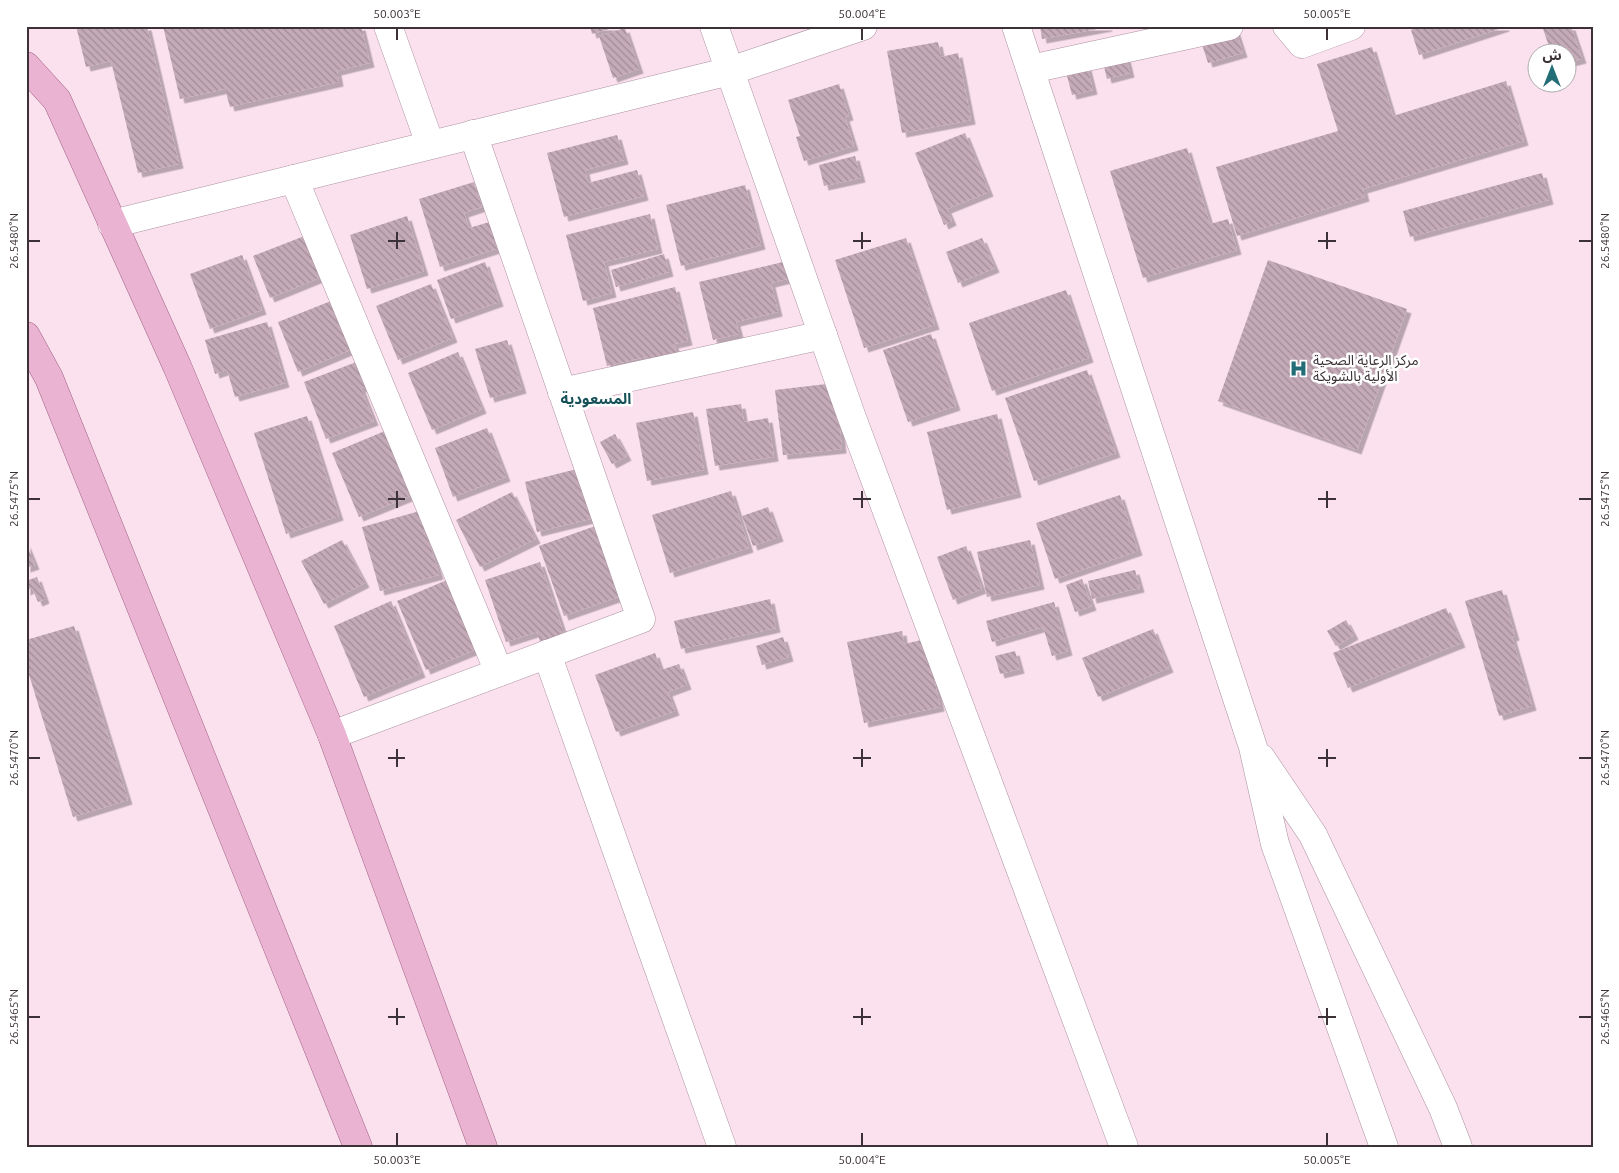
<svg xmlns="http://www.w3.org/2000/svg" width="1619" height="1173" font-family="Ubuntu,'Noto Sans Arabic',sans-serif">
<defs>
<pattern id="building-back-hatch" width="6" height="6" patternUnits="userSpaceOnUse" patternTransform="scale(1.25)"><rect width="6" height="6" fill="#c5abb8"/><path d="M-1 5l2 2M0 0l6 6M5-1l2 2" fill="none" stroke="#a18c96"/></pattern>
<filter id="shadow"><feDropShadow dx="4.5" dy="4.5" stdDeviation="0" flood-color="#0004"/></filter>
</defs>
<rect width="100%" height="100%" fill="#fbe0ed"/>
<g fill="url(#building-back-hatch)" filter="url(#shadow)">
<polygon points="76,26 147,26 179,164 138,173 111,61 86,67"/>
<polygon points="163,26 361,26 370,63 337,71 339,82 230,107 225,89 180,99"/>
<polygon points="590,26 616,26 616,27 592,34"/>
<polygon points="1040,26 1108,26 1108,27 1042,39"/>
<polygon points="1421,26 1505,26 1505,27 1419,55 1411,30"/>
<polygon points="1542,26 1571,26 1582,59 1566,63 1566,52 1551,52"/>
<polygon points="625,28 639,69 613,78 599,36"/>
<polygon points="1235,28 1243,53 1208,63 1200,38"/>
<polygon points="938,42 941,57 958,53 971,120 902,133 887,51"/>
<polygon points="1372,47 1393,116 1506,81 1524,141 1363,189 1365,197 1237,236 1216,167 1338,131 1317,64"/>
<polygon points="1126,57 1130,73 1107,79 1103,62"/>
<polygon points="1087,66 1093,90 1072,95 1066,72"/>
<polygon points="839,84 849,116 845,117 854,146 804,161 796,137 800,136 788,100"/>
<polygon points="965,133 989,192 947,209 952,221 944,225 915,153"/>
<polygon points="617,135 624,160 585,170 588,183 637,170 644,196 564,217 547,153"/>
<polygon points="1187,148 1210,224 1228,219 1237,250 1143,278 1110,171"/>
<polygon points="855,156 861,178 824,186 819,165"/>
<polygon points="1542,173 1549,200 1410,237 1403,211"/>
<polygon points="474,182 482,207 464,213 469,228 493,221 502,247 440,267 419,199"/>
<polygon points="745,185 761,245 681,266 666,205"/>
<polygon points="650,214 658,249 604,262 612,293 583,301 566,235"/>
<polygon points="407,216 424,271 367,289 350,235"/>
<polygon points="307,235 324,276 270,298 253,256"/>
<polygon points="906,238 935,325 864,348 835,260"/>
<polygon points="982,238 995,268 958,283 946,252"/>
<polygon points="664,254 669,272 616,287 611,270"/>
<polygon points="242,255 262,310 210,329 190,274"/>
<polygon points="1268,260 1407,309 1357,450 1218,401"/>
<polygon points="787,261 791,278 771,283 778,312 736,322 739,334 713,340 699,282"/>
<polygon points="485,262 499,302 451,319 437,280"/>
<polygon points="431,284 453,338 398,360 376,306"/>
<polygon points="675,287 688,341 674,344 680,365 649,373 646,357 607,366 593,308"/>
<polygon points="1066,290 1089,358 992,391 969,323"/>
<polygon points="336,299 355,348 298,372 278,322"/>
<polygon points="267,322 285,383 235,397 227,370 215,374 205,340"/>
<polygon points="931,334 956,406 908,422 883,350"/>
<polygon points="507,340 522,389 490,398 475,349"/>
<polygon points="458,352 482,409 432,430 408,373"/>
<polygon points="359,361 367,386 361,388 374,421 326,439 304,382"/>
<polygon points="1087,370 1116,453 1034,481 1005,398"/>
<polygon points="835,383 842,449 783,455 775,390"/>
<polygon points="741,404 744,422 768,418 774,457 715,466 706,409"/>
<polygon points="693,412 704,470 647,481 636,423"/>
<polygon points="997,414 1017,493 947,510 927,432"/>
<polygon points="307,416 339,516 286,534 254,433"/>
<polygon points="487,428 506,477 453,497 435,448"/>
<polygon points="385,431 413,495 359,517 332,453"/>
<polygon points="615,434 627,456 612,464 600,442"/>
<polygon points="581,468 594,518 537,532 525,482"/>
<polygon points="731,491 749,548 670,573 652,515"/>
<polygon points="512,492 536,539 480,567 456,520"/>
<polygon points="1120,495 1138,551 1055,579 1036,523"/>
<polygon points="768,507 779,537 753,546 742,516"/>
<polygon points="420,511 439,575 380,591 362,527"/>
<polygon points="601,524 627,594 564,616 539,546"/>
<polygon points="342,540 365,583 324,604 301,561"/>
<polygon points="1030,540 1040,585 987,597 977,552"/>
<polygon points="26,543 35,565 26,568"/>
<polygon points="966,546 982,589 953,600 937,557"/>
<polygon points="540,562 567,643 543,651 537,632 506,642 485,580"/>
<polygon points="1135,570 1140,588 1092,599 1088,581"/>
<polygon points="37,577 45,599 38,602 32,588 26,591 26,581"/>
<polygon points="1082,579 1092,606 1075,612 1066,585"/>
<polygon points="447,580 477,649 426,670 397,601"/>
<polygon points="1502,590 1515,636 1512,637 1532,706 1499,716 1465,601"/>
<polygon points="770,599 776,628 681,649 674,621"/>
<polygon points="391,601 421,673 364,697 334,626"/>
<polygon points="1054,602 1068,651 1052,656 1043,627 992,642 986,621"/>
<polygon points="1446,608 1461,643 1348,688 1333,653"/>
<polygon points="1346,620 1354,635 1336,646 1327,631"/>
<polygon points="74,626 128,800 73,817 26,665 26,640"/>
<polygon points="1153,629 1169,668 1098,697 1082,658"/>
<polygon points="902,631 904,644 926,639 940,707 864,723 847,642"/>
<polygon points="783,637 789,657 762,665 756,646"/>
<polygon points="1015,651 1020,669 1000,674 995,656"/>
<polygon points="655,653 661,670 679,664 687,685 668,692 675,711 616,732 595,675"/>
</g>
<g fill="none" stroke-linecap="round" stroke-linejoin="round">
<defs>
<g id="minor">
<polyline points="388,26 430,144"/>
<polyline points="714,26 851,415 1124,1147"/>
<polyline points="1287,26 1302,44 1351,26"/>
<polyline points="1031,69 1229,26"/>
<polyline points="294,179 499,672"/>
<polyline points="112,224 730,71 863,26"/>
<polyline points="562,392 823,335"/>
<polyline points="547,654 722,1147"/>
<polyline points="332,735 641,619 473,134"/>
</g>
<g id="tertiary">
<polyline points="1016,26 1253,747 1275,844 1384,1147"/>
<polyline points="1261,758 1313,835 1443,1108 1458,1147"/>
</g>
<g id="primary">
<polyline points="26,66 57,100 177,366 332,735 483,1147"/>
<polyline points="26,336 49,378 358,1147"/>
</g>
</defs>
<use href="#minor" stroke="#ab929f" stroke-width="29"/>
<use href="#tertiary" stroke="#ab929f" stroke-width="29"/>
<use href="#primary" stroke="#a26487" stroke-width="29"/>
<use href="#minor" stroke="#fff" stroke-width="28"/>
<use href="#tertiary" stroke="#fff" stroke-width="28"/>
<use href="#primary" stroke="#e9b3d1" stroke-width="28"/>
</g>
<path fill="none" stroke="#3b3136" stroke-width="2" d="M397,28V40M862,28V40M1327,28V40M397,232V249M862,232V249M1327,232V249M28,241H40M388,241H405M853,241H871M1318,241H1336M1579,241H1592M397,491V508M862,491V508M1327,491V508M28,499H40M388,499H405M853,499H871M1318,499H1336M1579,499H1592M397,749V767M862,749V767M1327,749V767M28,758H40M388,758H405M853,758H871M1318,758H1336M1579,758H1592M397,1008V1025M862,1008V1025M1327,1008V1025M28,1017H40M388,1017H405M853,1017H871M1318,1017H1336M1579,1017H1592M397,1133V1146M862,1133V1146M1327,1133V1146"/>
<defs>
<symbol id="hospital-bare" viewBox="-9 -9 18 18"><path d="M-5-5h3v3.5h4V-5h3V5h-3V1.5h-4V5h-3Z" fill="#236d77" stroke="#fff" stroke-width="2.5" paint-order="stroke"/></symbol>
</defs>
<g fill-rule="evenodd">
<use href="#hospital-bare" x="1286" y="356" width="25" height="25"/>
</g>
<g text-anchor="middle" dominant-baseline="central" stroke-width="5" stroke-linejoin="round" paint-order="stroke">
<g font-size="14" fill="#3b3136" stroke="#fff" text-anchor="start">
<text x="1313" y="360">مركز الرعاية الصحية<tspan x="1313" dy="16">الأولية بالشويكة</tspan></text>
</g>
<g font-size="15" font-weight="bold" fill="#165159" stroke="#fff">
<text x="596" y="398">المسعودية</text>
</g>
</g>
<rect width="1619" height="1173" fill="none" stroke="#ffffff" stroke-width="55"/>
<g transform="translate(1552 68)"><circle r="24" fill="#ffffff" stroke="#b1adaf"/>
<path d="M0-4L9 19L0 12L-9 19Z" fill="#236d77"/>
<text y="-8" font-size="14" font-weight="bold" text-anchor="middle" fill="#3b3136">ش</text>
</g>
<rect x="28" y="28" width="1564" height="1118" fill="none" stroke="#3b3136" stroke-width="2"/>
<g font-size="12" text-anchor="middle" fill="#3b3136">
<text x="397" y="18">50.003°E</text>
<text x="862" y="18">50.004°E</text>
<text x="1327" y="18">50.005°E</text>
<text transform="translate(14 241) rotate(-90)" y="4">26.5480°N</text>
<text transform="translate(1605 241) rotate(-90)" y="4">26.5480°N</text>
<text transform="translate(14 499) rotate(-90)" y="4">26.5475°N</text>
<text transform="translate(1605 499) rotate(-90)" y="4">26.5475°N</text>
<text transform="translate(14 758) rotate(-90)" y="4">26.5470°N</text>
<text transform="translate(1605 758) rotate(-90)" y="4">26.5470°N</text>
<text transform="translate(14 1017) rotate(-90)" y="4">26.5465°N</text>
<text transform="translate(1605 1017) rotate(-90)" y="4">26.5465°N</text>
<text x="397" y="1164">50.003°E</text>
<text x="862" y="1164">50.004°E</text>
<text x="1327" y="1164">50.005°E</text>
</g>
</svg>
